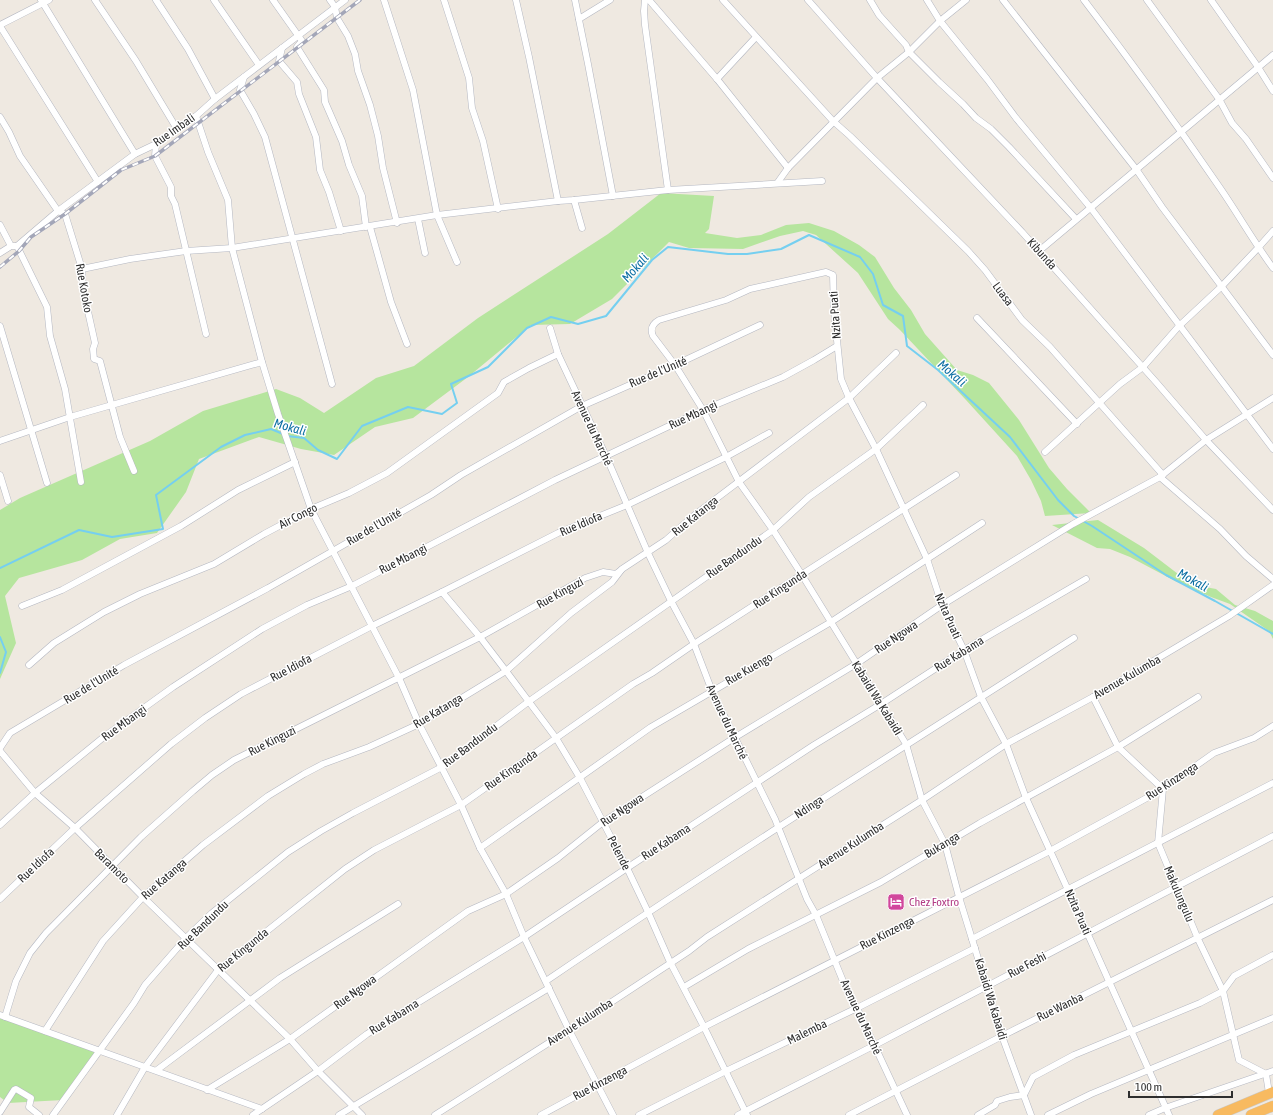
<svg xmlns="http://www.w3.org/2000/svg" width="1273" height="1115" font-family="'Asap Condensed',sans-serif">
<rect width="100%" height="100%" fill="#efe9e1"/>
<g fill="#b6e59e">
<polygon points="661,193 714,196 709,229 705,233 737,238 761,235 786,225 809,223 834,231 859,245 875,257 894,288 911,310 925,334 957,370 973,375 989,383 1019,420 1049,468 1067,489 1091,513 1045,516 1041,501 1031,480 1017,456 966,400 900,330 888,319 858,273 816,235 803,231 780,236 743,249 689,248 669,242 612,299 570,324 531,325 468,377 413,418 375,427 334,455 301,449 259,437 199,459 186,492 157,533 120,539 82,560 19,578 5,596 16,643 0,679 0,510 20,498 150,441 203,411 276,389 300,398 324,413 376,378 414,366 478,318 608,234"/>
<polygon points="1098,520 1144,548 1182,577 1200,586 1216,589 1235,605 1255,611 1273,621 1273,639 1269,631 1230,604 1211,597 1175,581 1130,557 1110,549 1097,548 1052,525"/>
<polygon points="0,1016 99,1050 63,1100 8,1103 0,1097"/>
</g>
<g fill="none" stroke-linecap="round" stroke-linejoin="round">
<g stroke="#75cff0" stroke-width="2">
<polyline points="287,436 304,438 318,450 337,459 362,426 408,407 442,414 457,403 451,384 488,367 527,328 551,317 578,324 606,316 652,260 668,247 728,254 747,254 781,249 809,235 860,257 873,274 883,305 903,316 907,346 938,370 1010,437 1058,500 1074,516 1092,526 1166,575 1215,601 1273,634"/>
<polyline points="0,568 79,530 112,537 163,529 156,495 221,447 245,435 271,429 283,434"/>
<polyline points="0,637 6,652 0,673"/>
</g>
<defs>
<g id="minor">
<polyline points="41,0 135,154"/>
<polyline points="95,0 136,61 177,129"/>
<polyline points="156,0 188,49 215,99"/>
<polyline points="214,0 259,65"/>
<polyline points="273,0 302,41 297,47 324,90 325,102 342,141 349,165 362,196 366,227"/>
<polyline points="330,0 335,7 337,18 348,36 355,54 358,71 370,105 378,136 383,168 397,223"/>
<polyline points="384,0 413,90 437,215 457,262"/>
<polyline points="444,0 469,78 472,108 483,141 498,209"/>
<polyline points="516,0 529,57 558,201"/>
<polyline points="575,0 588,64 613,196"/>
<polyline points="645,0 644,11 645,25 668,190"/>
<polyline points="649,0 717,79 788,168"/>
<polyline points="723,0 833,121 850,136 968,251 985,270 1022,320 1050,347 1163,475"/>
<polyline points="808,0 877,78 1022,232 1156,382 1206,440 1273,510"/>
<polyline points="870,0 879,15 906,45 909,52 939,82 963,104 976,118 991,129 1009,147 1076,219"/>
<polyline points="927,0 940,21 987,79 1016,118 1090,207 1273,449"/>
<polyline points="1003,0 1136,169 1162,207 1273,355"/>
<path d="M1084,0C1130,60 1175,122 1218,185C1237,212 1253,241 1273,268"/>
<polyline points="1147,0 1219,99 1232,123 1246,139 1273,178"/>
<polyline points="1211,0 1258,67 1273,91"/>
<polyline points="579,19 610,0"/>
<polyline points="0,25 49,0"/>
<polyline points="0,26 98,182"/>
<polyline points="282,48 279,61 297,82 299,94 316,137 320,170 329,192 341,231"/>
<polyline points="244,77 240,90 254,114 265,137 332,384"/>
<polyline points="717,79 756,37"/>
<polyline points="196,116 208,152 228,200 232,248 262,362 278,414 311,509 399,678 419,724 461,805 480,848 506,894 524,937 569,1030 613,1115"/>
<polyline points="0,117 9,132 20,156 58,211 65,214 82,269 83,289 95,343 93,349 94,359 100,361 120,437 134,471"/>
<polyline points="156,144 155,156 171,187 171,196 175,204 206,334"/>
<polyline points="778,182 788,168 877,78 909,52 940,21 966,0"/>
<polyline points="574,200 582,228"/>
<polyline points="418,219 425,253"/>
<polyline points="0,225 11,246"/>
<polyline points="370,227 391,302 407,344"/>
<polyline points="17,246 47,307 50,336 65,389 81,482"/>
<polyline points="1039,251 1273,55"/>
<polyline points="0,253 11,246 17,246 58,211 135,154 156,144 196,116 215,99 345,0"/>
<polyline points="82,269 130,259 186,251 232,248 437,215 558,201 574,200 668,190 822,181"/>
<polyline points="977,318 1077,424"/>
<polyline points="0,326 47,483"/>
<polyline points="550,328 558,354 606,456 648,553 671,601 694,644 712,691 775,819 807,899 816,915 845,986 857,1008 907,1115"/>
<polyline points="0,441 70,417 262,362"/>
<polyline points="1045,452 1120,384 1143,367 1179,326 1221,287 1258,248 1273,231"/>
<polyline points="0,475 8,501"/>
<polyline points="1160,477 1220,529 1246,556 1273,579"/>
<polyline points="442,592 480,637 506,671 556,738 580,778 627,868 648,912 670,962 704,1027 747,1115"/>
<polyline points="22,606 62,590 181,526 238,490 295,462"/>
<polyline points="29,665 54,643 104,612 140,594 214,564 264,534 311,509 349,493 387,473 498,393 504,382 529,368 558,354"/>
<polyline points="1093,697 1118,747 1163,789 1158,843 1198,939 1223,991 1239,1060 1266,1074 1269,1093"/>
<polyline points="0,748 10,733 124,665 268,588 431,495 461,475 582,406 675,365 760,325"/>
<polyline points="0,751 35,793 75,828 143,897 290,1039 318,1071 362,1115"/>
<polyline points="0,825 35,793 105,736 173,687 262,629 307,605 352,586 555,480 703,410 783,377 814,360 837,346"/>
<polyline points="480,848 651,727 831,622 982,523"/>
<polyline points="0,899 75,828 171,744 205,718 241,694 372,626 442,592 558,533 627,505 726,457 769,433"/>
<polyline points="972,939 1273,783"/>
<path d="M546,981C720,863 897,751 1074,638"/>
<polyline points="684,987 748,949 881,882 980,823 1118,747 1198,697"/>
<polyline points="0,1015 262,1109"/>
<polyline points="5,1017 16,981 30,953 46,933 141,837 193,791 212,775 234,760 480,637 585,578 603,572 616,574 621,570"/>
<polyline points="45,1031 103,941 143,897 203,845 268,796 304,774 323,764 369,747 419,724 506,671 571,613 612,582 622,569 666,540 692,517 849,398 896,353"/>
<polyline points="157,1070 280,978 398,904"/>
<polyline points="207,1090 290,1039 468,911 506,894 558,858 603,822 734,738 856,664 942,605 1073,524 1160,477 1206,440 1273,398"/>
<polyline points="0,1112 14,1090 16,1089 31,1098 29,1107 39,1115"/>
<polyline points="53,1115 134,1003 145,985 186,938 212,913 288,852 321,831 353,813 442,767 528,702 773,530 809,497 876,449 923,405"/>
<polyline points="117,1115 145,1067 218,970 345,869 374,850 461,805 633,684 652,673 694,644 956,475"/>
<polyline points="253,1115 318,1071 367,1034 524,937 627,868 814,745 881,704 964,650 1086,579"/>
<polyline points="339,1115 549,988"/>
<polyline points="435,1115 569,1030 689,951 707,937 922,800 1006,744 1093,697 1229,616 1273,585"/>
<polyline points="541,1115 704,1027 1050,851 1163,789 1214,753 1254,738 1273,726"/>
<polyline points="639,1115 726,1071 857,1008 975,948"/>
<polyline points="738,1115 875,1045 1273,836"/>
<polyline points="849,1115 1002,1036 1273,900"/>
<polyline points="978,1115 995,1105 997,1101 1010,1097 1024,1095 1033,1077 1074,1055 1200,1003 1223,991 1234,976 1273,955"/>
<path d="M1031,1115L1002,1036L959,897L945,844L922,800L906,744L802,575L773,530L739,482L703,410L675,365L653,336C650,329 652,324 659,320L726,300L750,289L826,272L833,275L834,311L841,379L849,398L876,449L927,559L942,605L964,650L981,697L1006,744L1026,798L1068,890L1169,1115"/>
<polyline points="1048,1115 1091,1094 1273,1018"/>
<polyline points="1149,1115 1165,1108 1273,1071"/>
</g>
<g id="trunk">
<polyline points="1218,1115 1273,1092"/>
<polyline points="1251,1115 1273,1106"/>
</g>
</defs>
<use href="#minor" stroke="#b4b7c1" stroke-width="7"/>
<use href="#trunk" stroke="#c9c9c9" stroke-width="11"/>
<use href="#minor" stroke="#fff" stroke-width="6"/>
<use href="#trunk" stroke="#f8ba60" stroke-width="10"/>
<defs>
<polyline id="rail" points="0,267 19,251 31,237 65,214 121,170 155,156 360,0"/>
</defs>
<use href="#rail" stroke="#a3a6b8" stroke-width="3.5"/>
<use href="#rail" stroke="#fff" stroke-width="2" stroke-dasharray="6" stroke-linecap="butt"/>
</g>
<defs>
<symbol id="hotel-square" viewBox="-11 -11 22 22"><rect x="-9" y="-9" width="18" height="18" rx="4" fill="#d1479c" stroke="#fff"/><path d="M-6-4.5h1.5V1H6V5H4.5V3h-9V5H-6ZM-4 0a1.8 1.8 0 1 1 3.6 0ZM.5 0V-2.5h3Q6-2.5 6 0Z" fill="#fff"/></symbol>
</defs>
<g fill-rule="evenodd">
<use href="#hotel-square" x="886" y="892" width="20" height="20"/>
</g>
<g text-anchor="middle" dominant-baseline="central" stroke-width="3" stroke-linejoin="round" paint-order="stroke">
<g font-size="12" fill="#2e2e2e" stroke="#fff">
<text transform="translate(174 130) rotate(-35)">Rue Imbali</text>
<text transform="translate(1042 254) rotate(48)">Kibunda</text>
<text transform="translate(84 288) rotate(80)">Rue Kotoko</text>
<text transform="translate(1003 294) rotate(53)">Luasa</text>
<text transform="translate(835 315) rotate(-94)">Nzita Puati</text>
<text transform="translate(658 372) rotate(-23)">Rue de l'Unité</text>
<text transform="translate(693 415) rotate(-25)">Rue Mbangi</text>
<text transform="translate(592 428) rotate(65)">Avenue du Marché</text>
<text transform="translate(298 516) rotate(-27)">Air Congo</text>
<text transform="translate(695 516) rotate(-39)">Rue Katanga</text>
<text transform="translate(581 524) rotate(-23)">Rue Idiofa</text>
<text transform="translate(374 527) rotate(-30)">Rue de l'Unité</text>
<text transform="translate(734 557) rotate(-35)">Rue Bandundu</text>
<text transform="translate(403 559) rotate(-27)">Rue Mbangi</text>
<text transform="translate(780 589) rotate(-33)">Rue Kingunda</text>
<text transform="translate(560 593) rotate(-29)">Rue Kinguzi</text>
<text transform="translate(948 616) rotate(66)">Nzita Puati</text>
<text transform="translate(896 637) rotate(-34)">Rue Ngowa</text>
<text transform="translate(959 654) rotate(-32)">Rue Kabama</text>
<text transform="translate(291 668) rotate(-28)">Rue Idiofa</text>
<text transform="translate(749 669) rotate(-30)">Rue Kuengo</text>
<text transform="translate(1127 677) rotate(-30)">Avenue Kulumba</text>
<text transform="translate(91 685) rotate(-31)">Rue de l'Unité</text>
<text transform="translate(877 698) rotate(58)">Kabaidi Wa Kabaidi</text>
<text transform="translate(438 711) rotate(-31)">Rue Katanga</text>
<text transform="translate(727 722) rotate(65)">Avenue du Marché</text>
<text transform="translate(124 723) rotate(-36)">Rue Mbangi</text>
<text transform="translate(272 741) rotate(-27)">Rue Kinguzi</text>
<text transform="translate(470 745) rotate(-37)">Rue Bandundu</text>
<text transform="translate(511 770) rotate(-35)">Rue Kingunda</text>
<text transform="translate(1172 781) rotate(-33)">Rue Kinzenga</text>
<text transform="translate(809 807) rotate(-33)">Ndinga</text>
<text transform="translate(622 810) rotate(-34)">Rue Ngowa</text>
<text transform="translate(666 842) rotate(-33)">Rue Kabama</text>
<text transform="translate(851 845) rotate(-33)">Avenue Kulumba</text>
<text transform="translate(942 845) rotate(-31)">Bukanga</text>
<text transform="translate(619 853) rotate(63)">Pelende</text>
<text transform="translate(36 865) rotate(-43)">Rue Idiofa</text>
<text transform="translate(112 866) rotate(45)">Baramoto</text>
<text transform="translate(164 879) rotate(-41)">Rue Katanga</text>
<text transform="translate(1179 894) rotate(67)">Makulungulu</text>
<text transform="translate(1078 912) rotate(66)">Nzita Puati</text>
<text transform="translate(203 925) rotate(-44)">Rue Bandundu</text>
<text transform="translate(887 933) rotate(-27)">Rue Kinzenga</text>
<text transform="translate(243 950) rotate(-39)">Rue Kingunda</text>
<text transform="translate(1027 965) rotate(-28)">Rue Feshi</text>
<text transform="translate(355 992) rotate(-36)">Rue Ngowa</text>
<text transform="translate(991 999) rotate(73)">Kabaidi Wa Kabaidi</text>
<text transform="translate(1060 1007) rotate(-26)">Rue Wanba</text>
<text transform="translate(394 1017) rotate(-32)">Rue Kabama</text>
<text transform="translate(861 1017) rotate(65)">Avenue du Marché</text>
<text transform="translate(580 1022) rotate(-33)">Avenue Kulumba</text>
<text transform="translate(807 1032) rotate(-26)">Malemba</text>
<text transform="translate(600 1083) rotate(-28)">Rue Kinzenga</text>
</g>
<g font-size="12" fill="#b23c85" stroke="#fff" text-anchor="start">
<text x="909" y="902">Chez Foxtro</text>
</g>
<g font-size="13" font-style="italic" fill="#0d6fa3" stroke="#fff">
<text transform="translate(635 268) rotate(-49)">Mokali</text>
<text transform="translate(952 373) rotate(41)">Mokali</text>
<text transform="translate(290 427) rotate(15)">Mokali</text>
<text transform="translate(1193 580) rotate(29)">Mokali</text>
</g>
</g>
<path d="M1129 1091v6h103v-6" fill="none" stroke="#2e2e2e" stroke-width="2"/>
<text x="1135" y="1091" font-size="12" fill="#2e2e2e" stroke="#ffffff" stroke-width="3" paint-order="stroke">100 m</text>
</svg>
